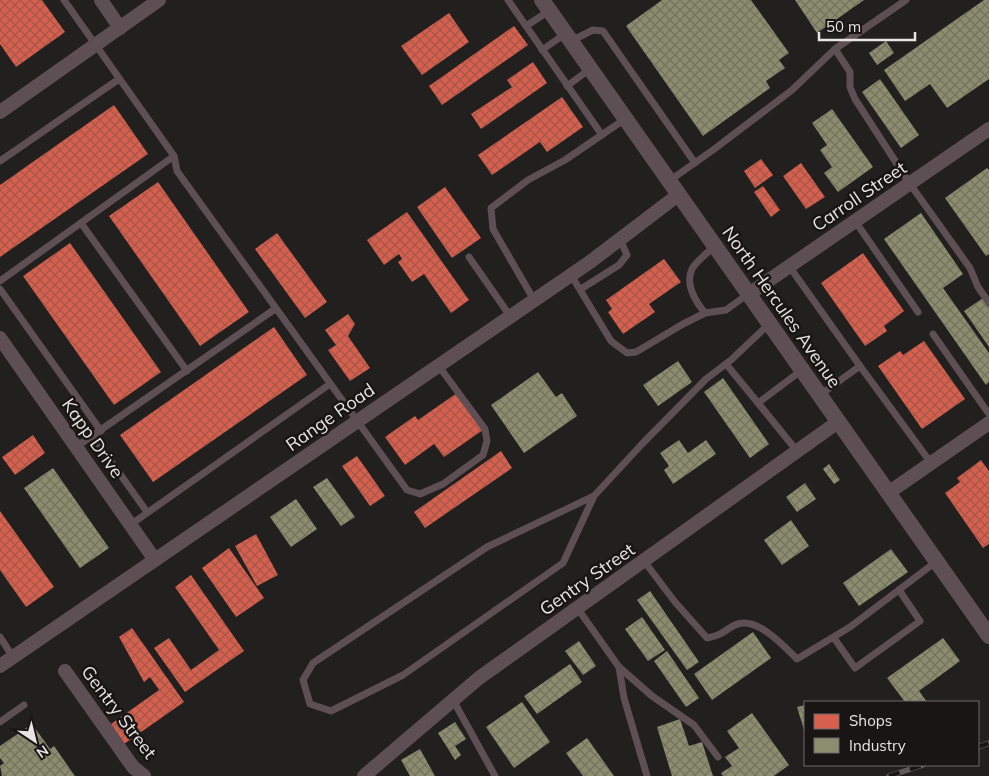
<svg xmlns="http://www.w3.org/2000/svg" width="989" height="776" font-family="Mulish,sans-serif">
<defs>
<pattern id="shops-cross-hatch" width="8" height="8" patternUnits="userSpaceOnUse" patternTransform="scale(1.25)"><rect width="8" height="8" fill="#d6604d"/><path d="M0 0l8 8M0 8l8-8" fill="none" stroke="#a4574a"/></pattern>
<pattern id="industry-cross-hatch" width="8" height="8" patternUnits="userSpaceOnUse" patternTransform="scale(1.25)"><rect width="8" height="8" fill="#8c8c6e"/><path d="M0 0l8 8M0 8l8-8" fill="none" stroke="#747360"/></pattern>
</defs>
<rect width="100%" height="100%" fill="#221f1f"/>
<g fill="url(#shops-cross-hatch)">
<polygon points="0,0 42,0 65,32 16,67 0,44"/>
<polygon points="449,13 469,42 422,75 401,46"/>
<polygon points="514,26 528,45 442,105 429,86"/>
<polygon points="533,62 547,83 481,129 471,114 512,87 507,80"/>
<polygon points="562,97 583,127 547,152 540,142 492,175 478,155"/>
<polygon points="114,105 148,154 0,257 0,185"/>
<polygon points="761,159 773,175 755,188 744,171"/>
<polygon points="801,163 825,197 806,209 783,176"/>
<polygon points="158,182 249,312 200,346 109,216"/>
<polygon points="763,186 780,210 771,217 754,192"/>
<polygon points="445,187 481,238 452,258 417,207"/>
<polygon points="407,212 469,300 451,313 424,274 412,282 398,262 402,259 399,254 384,265 367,240"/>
<polygon points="277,233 327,302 305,318 255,249"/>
<polygon points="70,243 161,372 114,405 23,276"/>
<polygon points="863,253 904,311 884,326 887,331 865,346 821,283"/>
<polygon points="664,259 681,282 649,304 655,312 623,334 608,312 612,309 606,300"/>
<polygon points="348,314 355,324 348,336 370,368 350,381 328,350 336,345 325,330"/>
<polygon points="274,327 307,375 153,482 120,435"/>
<polygon points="924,341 965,399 922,429 878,366 900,351 903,355"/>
<polygon points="457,393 483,430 444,457 434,444 405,465 385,437 415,416 418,420"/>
<polygon points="33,435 45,453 15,475 2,457"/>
<polygon points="501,451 512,468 425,528 414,512"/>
<polygon points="357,456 385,496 370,506 342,466"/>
<polygon points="981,460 989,471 989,544 983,548 945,493 960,482 957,478"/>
<polygon points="0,511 54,587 26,607 0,570"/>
<polygon points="256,534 278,575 257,586 235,546"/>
<polygon points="229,548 264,598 236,617 202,568"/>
<polygon points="191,575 244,651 185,692 154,648 169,638 191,670 219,650 175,587"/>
<polygon points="132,628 184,702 124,744 111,724 159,690 150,677 144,682 119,637"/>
</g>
<g fill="url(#industry-cross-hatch)">
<polygon points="662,0 751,0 789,53 779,60 785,68 766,81 770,88 703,136 626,26"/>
<polygon points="795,0 864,0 817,33"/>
<polygon points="984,0 989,0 989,79 947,108 930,84 905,101 884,70"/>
<polygon points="886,41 894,53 877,65 869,53"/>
<polygon points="880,79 919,135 901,148 862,92"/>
<polygon points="832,109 873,167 838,192 824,173 832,167 820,150 827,145 812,123"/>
<polygon points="987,168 989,170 989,254 986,256 945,198"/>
<polygon points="921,213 963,274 943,288 989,353 989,382 986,385 884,239"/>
<polygon points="983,298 989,307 989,347 964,311"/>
<polygon points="678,361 692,382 658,406 643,385"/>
<polygon points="538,372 556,397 562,393 577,416 524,453 491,405"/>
<polygon points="723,378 769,444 750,458 704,392"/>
<polygon points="679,440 688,453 706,440 716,454 673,484 664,470 669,466 660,453"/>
<polygon points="829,464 840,480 834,484 823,469"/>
<polygon points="53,468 109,548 80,568 24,488"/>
<polygon points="327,478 355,517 341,526 313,487"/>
<polygon points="805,483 816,499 797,512 786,497"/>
<polygon points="296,499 317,529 291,547 270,517"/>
<polygon points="791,520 809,546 782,565 764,540"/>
<polygon points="891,549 908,572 859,606 843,583"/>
<polygon points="650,591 699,662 687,670 637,600"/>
<polygon points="642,617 665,650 648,661 625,629"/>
<polygon points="753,632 771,658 712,700 694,674"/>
<polygon points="943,638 960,661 919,691 927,702 905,702 887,678"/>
<polygon points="579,641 596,666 583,675 565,651"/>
<polygon points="667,651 699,698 686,707 654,661"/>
<polygon points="570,664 582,682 537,714 524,696"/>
<polygon points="522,702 550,742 514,768 486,727"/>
<polygon points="805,705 805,733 797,707"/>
<polygon points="752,713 789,765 774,776 723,776 721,773 732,766 725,757 739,748 727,731"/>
<polygon points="680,719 689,746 702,742 713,776 672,776 657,727"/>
<polygon points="455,722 466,739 455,746 461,755 455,760 438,733"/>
<polygon points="32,724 50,749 54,746 75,776 2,776 0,766 4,763 0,758 0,746"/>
<polygon points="587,738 614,776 583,776 566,753"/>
<polygon points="420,749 435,776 410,776 401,760"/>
</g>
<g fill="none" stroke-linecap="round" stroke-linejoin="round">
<g stroke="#5e4f55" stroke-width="7">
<polyline points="64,0 174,156 177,171 407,490 420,494 443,484 483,455 487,441 485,429 438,365"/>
<polyline points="508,0 526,26 549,11"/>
<polyline points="526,26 602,135"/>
<polyline points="571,41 593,30 603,31 695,163"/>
<polyline points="835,49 850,72 850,87 855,99 910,184 970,268 978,287 989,303"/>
<polyline points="542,50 565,34"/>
<polyline points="567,86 590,69"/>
<polyline points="0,161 119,79"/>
<polyline points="669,181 713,150 792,90 835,49 906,0"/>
<polyline points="855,221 918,312"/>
<polyline points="81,223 187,371"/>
<polyline points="469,257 510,316"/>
<polyline points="789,266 860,366"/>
<polyline points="571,275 611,341 627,353 636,352 683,324 705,313 726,310 748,294"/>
<polyline points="0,281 174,156"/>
<polyline points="0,289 101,431"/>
<polyline points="581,289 619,265 627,255 620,239"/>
<polyline points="534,300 493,229 491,208 528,180 565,160 625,119"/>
<path d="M705,313C696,302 685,284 692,269C696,261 708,253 714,246"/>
<polyline points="933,334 989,414"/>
<polyline points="726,364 758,403 802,370"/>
<polyline points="820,395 860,366 931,463"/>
<polyline points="758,403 797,451"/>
<polyline points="93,436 147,512"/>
<polyline points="76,447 275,309"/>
<polyline points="594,496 563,563 403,675 331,711 310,704 303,680 313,663 487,547 594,496 642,444 706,379 731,360 769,324"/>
<polyline points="130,525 330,384"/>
<path d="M644,561L675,602L707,638C723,635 723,631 735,625C756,615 784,646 797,659L850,627L937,561"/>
<polyline points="578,609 619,667 652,696 694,725 718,757"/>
<polyline points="0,637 13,657"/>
<polyline points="834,638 855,668 920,621 899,590"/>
<polyline points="619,667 624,698 647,776"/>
<polyline points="453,700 495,776"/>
<polyline points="0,722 24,705"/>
</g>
<g stroke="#5e4f55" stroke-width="14">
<polyline points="101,0 120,28"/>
<polyline points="0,112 159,0"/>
<polyline points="749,294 989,129"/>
<polyline points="0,338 155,560"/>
<polyline points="888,493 989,423"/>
<polyline points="0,666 590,262 678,195"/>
<polyline points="65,671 133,767 144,776"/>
<polyline points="364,776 479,678 838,422"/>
</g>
<polyline stroke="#5e4f55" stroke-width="16" points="542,0 989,636"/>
<defs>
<g id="rail">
<polyline points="978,747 989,743"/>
<polyline points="889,776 923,765"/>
</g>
</defs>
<use href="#rail" stroke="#615a5b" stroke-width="5.5"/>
<use href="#rail" stroke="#191515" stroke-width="4" stroke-dasharray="11" stroke-linecap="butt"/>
</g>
<g text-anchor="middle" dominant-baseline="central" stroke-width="5" stroke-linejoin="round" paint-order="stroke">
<g font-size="18" fill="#e9e5e5" stroke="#191515">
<text transform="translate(859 196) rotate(-34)">Carroll Street</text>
<text transform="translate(782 307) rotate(55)">North Hercules Avenue</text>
<text transform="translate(330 417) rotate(-35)">Range Road</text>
<text transform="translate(93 438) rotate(55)">Kapp Drive</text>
<text transform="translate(587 579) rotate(-35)">Gentry Street</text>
<text transform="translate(119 712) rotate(53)">Gentry Street</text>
</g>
</g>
<rect x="804" y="701" width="175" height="65" fill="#191515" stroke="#6c6868"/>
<rect x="814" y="714" width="25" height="15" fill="#d6604d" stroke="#6c6868"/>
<text x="849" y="726" font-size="15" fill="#e9e5e5">Shops</text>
<rect x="814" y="738" width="25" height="15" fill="#8c8c6e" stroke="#6c6868"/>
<text x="849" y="751" font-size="15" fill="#e9e5e5">Industry</text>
<g transform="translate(35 741) rotate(145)" stroke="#191515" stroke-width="4" paint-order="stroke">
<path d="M0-4L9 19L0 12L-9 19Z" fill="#e9e5e5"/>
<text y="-8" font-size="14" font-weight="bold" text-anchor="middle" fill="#e9e5e5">N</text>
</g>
<path d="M819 32v8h96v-8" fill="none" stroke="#e9e5e5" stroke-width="2.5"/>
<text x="826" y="32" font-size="15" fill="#e9e5e5" stroke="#191515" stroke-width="4" paint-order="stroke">50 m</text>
</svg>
